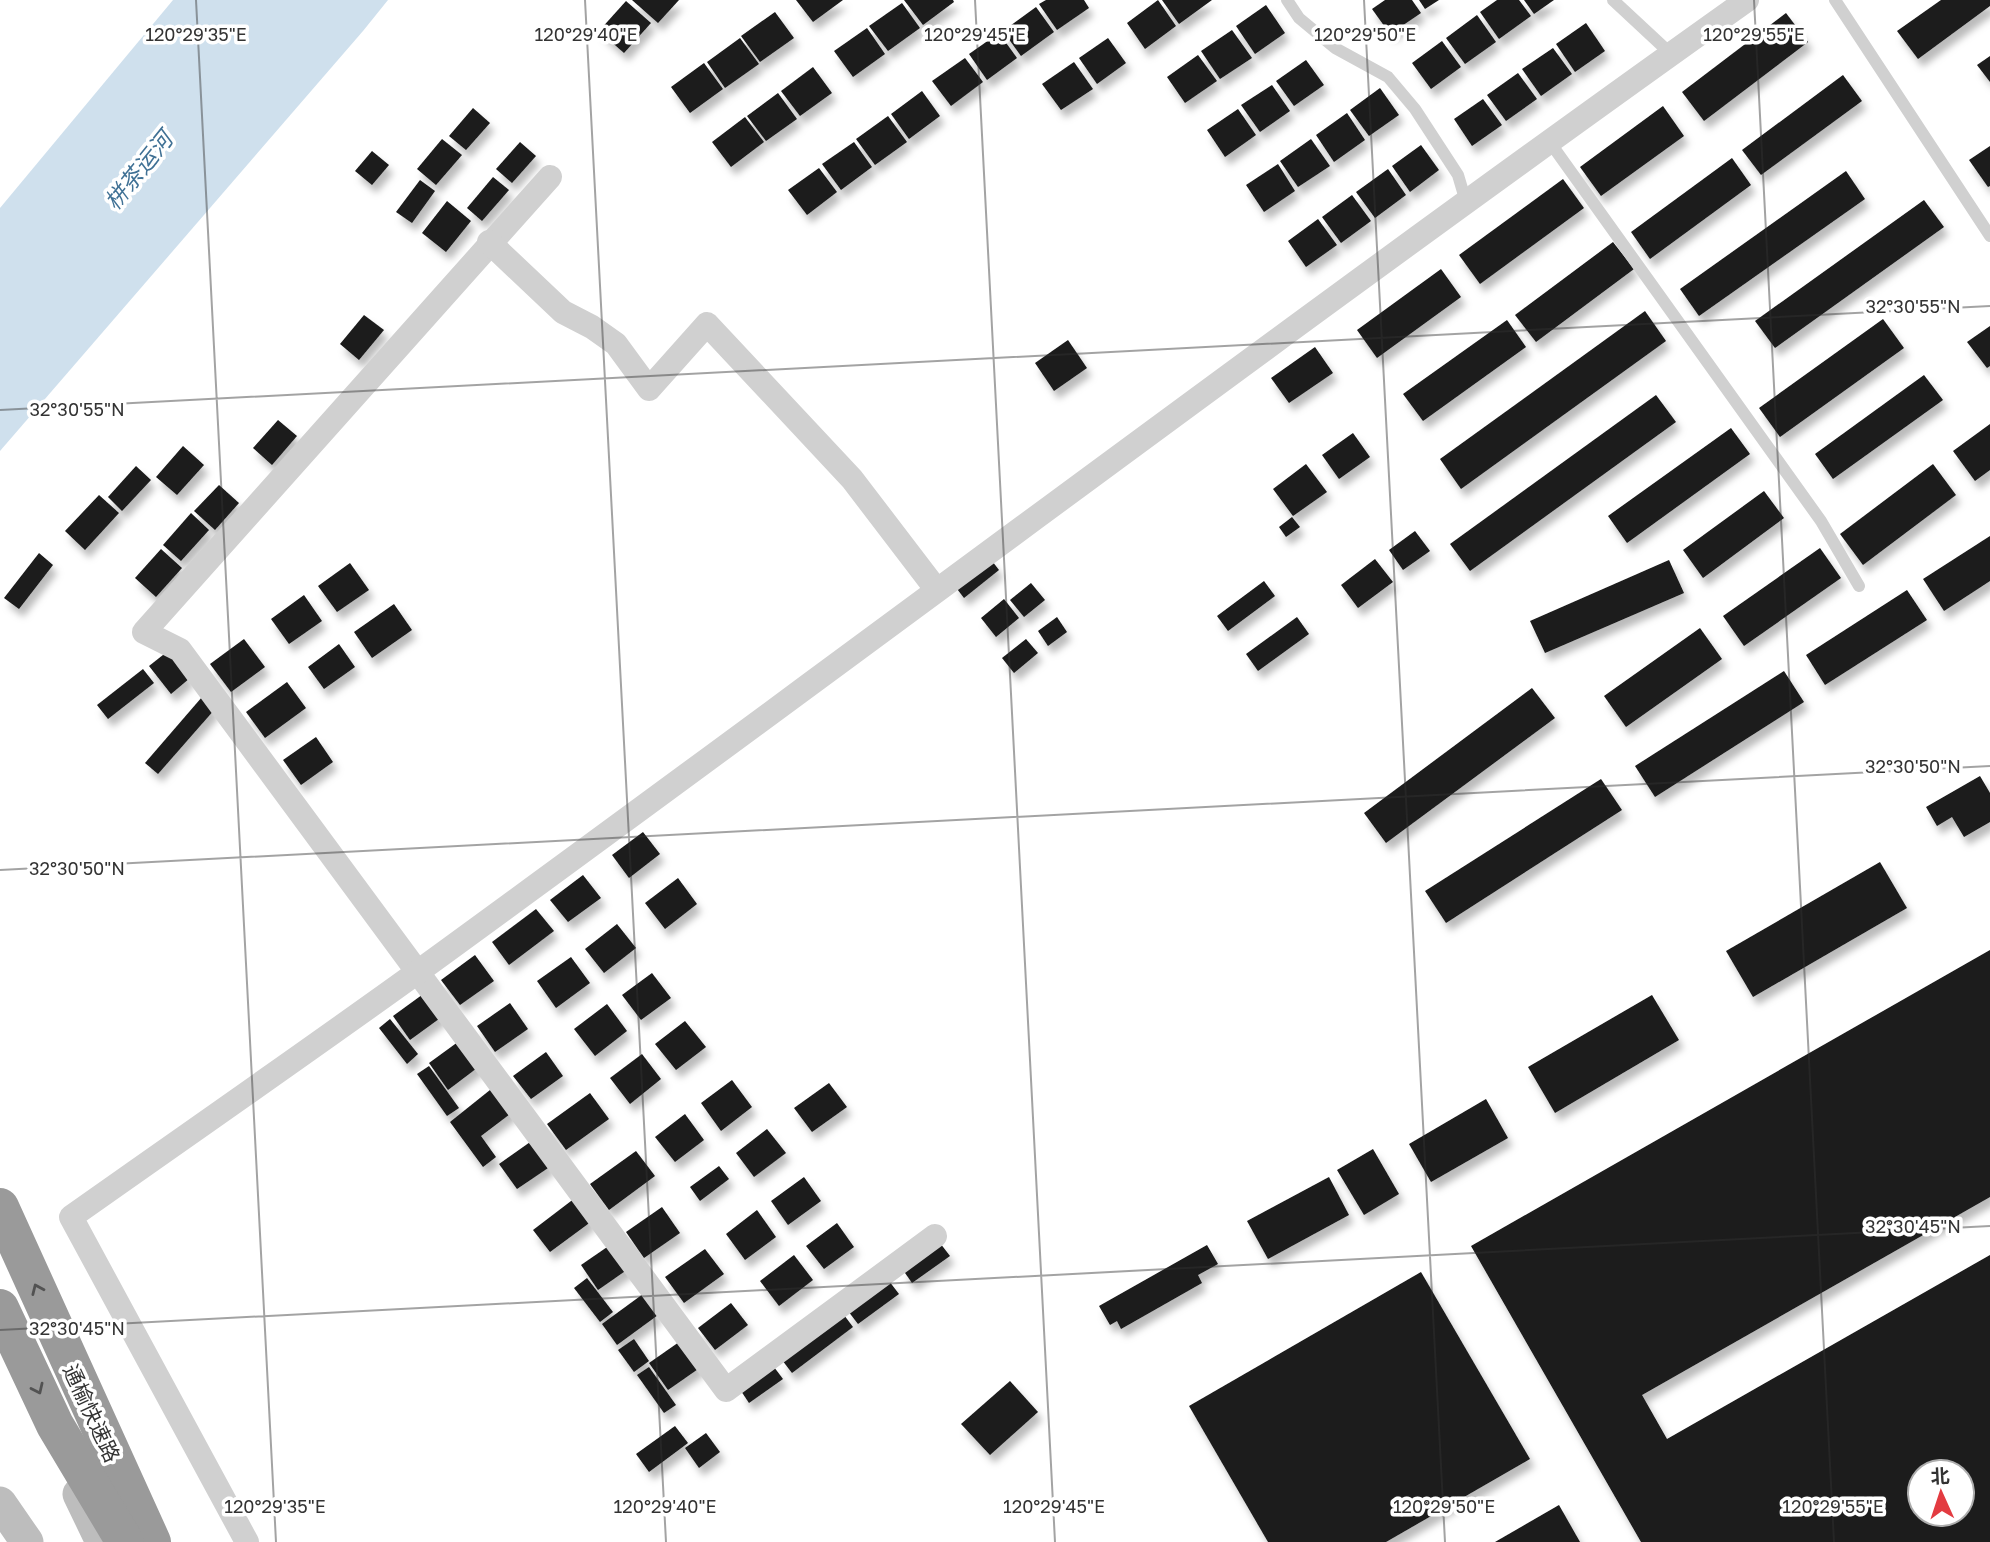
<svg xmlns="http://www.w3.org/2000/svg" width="1990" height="1542" font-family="'Golos Text','Noto Sans SC',sans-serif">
<defs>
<filter id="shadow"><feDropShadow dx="4.5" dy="8" stdDeviation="3.5" flood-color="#0004"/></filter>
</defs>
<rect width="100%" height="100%" fill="#fff"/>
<polygon fill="#cfe0ed" points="173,0 388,0 363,31 0,451 0,208"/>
<g fill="#1a1a1a" fill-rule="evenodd" filter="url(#shadow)">
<polygon points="632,0 679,0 658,23"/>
<polygon points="796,0 843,0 813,22"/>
<polygon points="904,0 953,0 954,2 923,25"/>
<polygon points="1046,0 1084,0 1089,8 1057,30 1039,4"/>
<polygon points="1158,0 1176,26 1145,49 1127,23"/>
<polygon points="1162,0 1212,0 1179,24"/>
<polygon points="1385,0 1412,0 1421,13 1390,34 1372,9"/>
<polygon points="1419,0 1439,0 1425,9"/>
<polygon points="1497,0 1519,0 1531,16 1499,39 1480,12"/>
<polygon points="1524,0 1554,0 1534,14"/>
<polygon points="1941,0 1990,0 1990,6 1918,59 1897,31"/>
<polygon points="626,1 651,23 624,53 599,31"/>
<polygon points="902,3 920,28 888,51 869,26"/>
<polygon points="1266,5 1285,33 1255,54 1236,26"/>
<polygon points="1036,7 1054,32 1021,56 1003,31"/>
<polygon points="775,12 794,38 760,62 741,36"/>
<polygon points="1786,13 1808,42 1704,121 1682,92"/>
<polygon points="1477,15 1496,42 1465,64 1446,38"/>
<polygon points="1586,23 1605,51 1575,72 1556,44"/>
<polygon points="867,28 885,54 853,77 834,51"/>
<polygon points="1232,30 1252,58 1220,79 1201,51"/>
<polygon points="999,33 1017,58 987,80 969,54"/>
<polygon points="740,38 759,64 725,88 707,62"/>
<polygon points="1108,38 1126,63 1097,84 1079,58"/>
<polygon points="1442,41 1461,67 1431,89 1412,63"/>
<polygon points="1553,48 1572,74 1541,96 1522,69"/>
<polygon points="1198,55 1217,81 1185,103 1167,77"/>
<polygon points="1990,56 1990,82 1977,65"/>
<polygon points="965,58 983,82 951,106 932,81"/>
<polygon points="1306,60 1324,85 1294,106 1276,81"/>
<polygon points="1074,62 1093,89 1061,110 1042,84"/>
<polygon points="704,63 723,89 690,113 671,87"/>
<polygon points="813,67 832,93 800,116 781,91"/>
<polygon points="1518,73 1537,99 1506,121 1487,95"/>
<polygon points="1843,75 1862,101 1761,175 1742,150"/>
<polygon points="1272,85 1290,111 1260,132 1241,105"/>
<polygon points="1380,88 1399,115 1369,136 1350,110"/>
<polygon points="922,91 940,116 909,139 891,114"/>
<polygon points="778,93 797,119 766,141 747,116"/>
<polygon points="1483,99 1502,125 1472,146 1454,119"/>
<polygon points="1663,106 1684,136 1601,196 1580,167"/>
<polygon points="473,108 490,123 466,150 449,136"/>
<polygon points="1238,109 1256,135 1225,157 1207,130"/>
<polygon points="1347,113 1365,140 1334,162 1316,135"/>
<polygon points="888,116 907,142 875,165 856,139"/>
<polygon points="745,117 764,142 731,167 712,142"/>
<polygon points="442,139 462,155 436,185 417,169"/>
<polygon points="1311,139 1330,166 1298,187 1280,161"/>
<polygon points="520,142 536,156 512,183 496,169"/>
<polygon points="854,142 872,167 841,190 822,164"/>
<polygon points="1421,145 1439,170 1410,192 1392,166"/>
<polygon points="1990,146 1990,186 1988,187 1969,160"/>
<polygon points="372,151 389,165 372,185 355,171"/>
<polygon points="1732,158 1751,185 1650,259 1631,232"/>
<polygon points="1278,164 1295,191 1264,212 1246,185"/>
<polygon points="819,168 837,192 807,215 788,190"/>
<polygon points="1388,169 1406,195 1375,218 1356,192"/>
<polygon points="1846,171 1865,199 1699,316 1680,289"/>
<polygon points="493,177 509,190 482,221 467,208"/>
<polygon points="1563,179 1584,208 1480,284 1459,255"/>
<polygon points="420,180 435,191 412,223 396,212"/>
<polygon points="1352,195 1371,221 1341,243 1322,217"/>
<polygon points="1924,200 1944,227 1775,348 1755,321"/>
<polygon points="447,201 471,221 446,252 422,233"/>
<polygon points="1318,219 1337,245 1306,267 1288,241"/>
<polygon points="1613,242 1634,269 1536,342 1515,315"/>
<polygon points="1441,269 1461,297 1377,358 1357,330"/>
<polygon points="1645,311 1666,341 1461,489 1440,459"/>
<polygon points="364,315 384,330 359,360 340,344"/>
<polygon points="1883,319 1904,348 1780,437 1759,408"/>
<polygon points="1507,320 1526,347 1423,421 1403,394"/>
<polygon points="1990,326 1990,366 1987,368 1967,342"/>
<polygon points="1068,340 1087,368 1054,391 1035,363"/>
<polygon points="1315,347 1333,373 1289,403 1271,378"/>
<polygon points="1924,375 1943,400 1833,479 1815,454"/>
<polygon points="1656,395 1676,422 1470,571 1450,544"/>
<polygon points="278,420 297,436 272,465 253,448"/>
<polygon points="1990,424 1990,470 1975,481 1953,451"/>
<polygon points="1731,428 1750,454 1627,543 1608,516"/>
<polygon points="1353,433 1370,457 1339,479 1322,455"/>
<polygon points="183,446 204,465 177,495 156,477"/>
<polygon points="1306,464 1327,492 1293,516 1273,489"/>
<polygon points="1933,464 1956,495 1863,565 1840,534"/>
<polygon points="136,466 151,480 122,511 108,497"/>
<polygon points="219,485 239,503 215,530 194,511"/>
<polygon points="1764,491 1784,518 1703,578 1683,550"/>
<polygon points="99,495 119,513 85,550 65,531"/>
<polygon points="191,513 209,530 181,561 163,545"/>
<polygon points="1292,517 1300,527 1286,537 1279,527"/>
<polygon points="1415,531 1430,551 1403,570 1389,550"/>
<polygon points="1990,536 1990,581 1944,611 1923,579"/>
<polygon points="1820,548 1841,578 1744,646 1723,616"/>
<polygon points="161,549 182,568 156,597 135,578"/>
<polygon points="39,553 53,565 19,609 4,598"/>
<polygon points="989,557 999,570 964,598 954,585"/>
<polygon points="1375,559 1393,582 1358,608 1341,585"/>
<polygon points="1669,560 1684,593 1545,653 1530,621"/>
<polygon points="350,563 369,590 337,612 318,586"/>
<polygon points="1264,581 1275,596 1228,631 1217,616"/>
<polygon points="1031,583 1045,600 1024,617 1010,600"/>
<polygon points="1907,590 1927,620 1825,685 1806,655"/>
<polygon points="304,595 322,621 289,644 271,619"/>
<polygon points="1004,599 1019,618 996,637 981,618"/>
<polygon points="394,604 412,630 372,658 354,632"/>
<polygon points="1057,617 1067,632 1048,646 1038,631"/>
<polygon points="1297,617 1309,634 1258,671 1246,654"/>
<polygon points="1700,628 1722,659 1626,727 1604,696"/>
<polygon points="244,639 265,667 231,692 210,664"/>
<polygon points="1026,639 1038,653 1014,673 1002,658"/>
<polygon points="339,644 355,667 324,689 308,667"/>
<polygon points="168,651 190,678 171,694 149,666"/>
<polygon points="143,669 154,683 108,719 97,705"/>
<polygon points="1784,671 1804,702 1655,797 1635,766"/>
<polygon points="287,682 306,708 265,738 246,712"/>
<polygon points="1532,688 1555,718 1386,843 1364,813"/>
<polygon points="202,697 215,709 158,774 145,763"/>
<polygon points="316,737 333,762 301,785 283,760"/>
<polygon points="1980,776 1990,793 1990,822 1964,837 1952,817 1937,826 1926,807"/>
<polygon points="1601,779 1622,810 1446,923 1425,891"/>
<polygon points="643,832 660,854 629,878 612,855"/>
<polygon points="1880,862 1907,908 1753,997 1726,951"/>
<polygon points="583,875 601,898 568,922 550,900"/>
<polygon points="678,878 697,904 665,929 645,903"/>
<polygon points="536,909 554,931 509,965 492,942"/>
<polygon points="617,924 636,948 604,973 585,949"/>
<path d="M1990,950V1197L1642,1395L1667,1439L1990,1255V1542H1641L1471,1246ZM1920,1472H1962V1514H1920Z"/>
<polygon points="475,955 494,981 460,1005 441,980"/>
<polygon points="571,957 590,983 556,1008 537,981"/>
<polygon points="652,973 671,998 641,1020 622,995"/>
<polygon points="426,992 443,1016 410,1040 393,1016"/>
<polygon points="1652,995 1679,1040 1555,1113 1528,1067"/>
<polygon points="510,1003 528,1029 495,1052 477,1026"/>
<polygon points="607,1004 627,1031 595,1056 574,1029"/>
<polygon points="390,1019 418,1054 407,1064 379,1028"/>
<polygon points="685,1021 706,1047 676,1070 655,1044"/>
<polygon points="462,1039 481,1065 448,1090 429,1063"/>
<polygon points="546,1052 563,1076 531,1099 513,1076"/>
<polygon points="642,1054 661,1079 630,1104 610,1078"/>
<polygon points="429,1066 459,1108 447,1116 417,1074"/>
<polygon points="732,1080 752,1107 721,1131 701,1103"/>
<polygon points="829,1083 847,1107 812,1132 794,1108"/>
<polygon points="495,1086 514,1111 481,1136 496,1157 483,1167 450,1122"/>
<polygon points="590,1093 609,1119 566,1150 547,1124"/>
<polygon points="1486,1099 1508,1138 1431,1182 1409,1144"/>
<polygon points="685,1114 704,1140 675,1162 655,1137"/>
<polygon points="767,1129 786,1153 754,1177 736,1153"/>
<polygon points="533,1140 551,1166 517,1189 499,1164"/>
<polygon points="1373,1149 1399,1194 1364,1215 1337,1170"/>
<polygon points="636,1151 655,1176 609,1210 590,1184"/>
<polygon points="719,1166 729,1179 700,1201 690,1187"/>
<polygon points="804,1177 821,1201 788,1225 771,1201"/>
<polygon points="1329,1177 1349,1215 1268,1259 1247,1221"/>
<polygon points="575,1198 592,1221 550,1252 533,1230"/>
<polygon points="662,1207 680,1233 644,1258 626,1232"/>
<polygon points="757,1210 776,1237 745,1260 726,1234"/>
<polygon points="837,1223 854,1247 824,1269 806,1246"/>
<polygon points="613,1243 631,1267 598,1290 581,1265"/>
<polygon points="940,1243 950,1256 912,1283 903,1270"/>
<polygon points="1207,1245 1218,1264 1198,1275 1202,1283 1121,1329 1117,1321 1110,1325 1099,1306"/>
<polygon points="705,1249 724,1274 684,1303 665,1277"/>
<polygon points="794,1255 813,1280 779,1306 760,1281"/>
<polygon points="1421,1272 1530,1459 1386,1542 1268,1542 1189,1406"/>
<polygon points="587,1278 613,1312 600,1322 574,1288"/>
<polygon points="889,1281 899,1294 858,1324 848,1311"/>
<polygon points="643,1294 658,1315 617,1345 602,1324"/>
<polygon points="731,1303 748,1325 715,1350 698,1328"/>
<polygon points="844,1315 853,1327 792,1373 782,1360"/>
<polygon points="634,1339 649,1361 634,1372 618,1350"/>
<polygon points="682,1340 701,1367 668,1390 649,1363"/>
<polygon points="649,1367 676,1405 664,1413 637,1375"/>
<polygon points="774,1367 783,1379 749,1403 741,1391"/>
<polygon points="1010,1381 1038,1412 990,1455 961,1424"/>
<polygon points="675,1426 688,1443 649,1472 636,1454"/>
<polygon points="706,1433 720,1452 699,1468 685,1448"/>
<polygon points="1559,1505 1580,1542 1495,1542"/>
</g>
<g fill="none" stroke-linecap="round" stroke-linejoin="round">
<g stroke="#d0d0d0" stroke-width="12">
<polyline points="1287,0 1299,18 1335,48 1388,77 1415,109 1458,175 1466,202"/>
<polyline points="1613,0 1671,54"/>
<polyline points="1835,0 1990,236"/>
<polyline points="1549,141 1821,521 1859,586"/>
</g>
<g stroke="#d0d0d0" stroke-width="24">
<polyline points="550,177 144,632 180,650 726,1390 935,1236"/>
<polyline points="489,242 563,312 592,327 616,344 649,389 707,324 852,479 936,589"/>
<path d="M247,1542L71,1217C187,1135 304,1054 419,971C863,648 1300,318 1747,0"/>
</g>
<g stroke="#bdbdbd" stroke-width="33">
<polyline points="79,1494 102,1542"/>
<polyline points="0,1503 27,1542"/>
</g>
<g stroke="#9a9a9a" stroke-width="38">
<polyline points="0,1207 152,1542"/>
<polyline points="0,1308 55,1425 125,1542"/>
</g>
</g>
<defs><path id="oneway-chevron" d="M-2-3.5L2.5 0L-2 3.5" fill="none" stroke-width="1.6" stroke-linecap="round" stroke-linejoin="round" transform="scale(1.75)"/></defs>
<g stroke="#525252">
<use href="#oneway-chevron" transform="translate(37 1289) rotate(-114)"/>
<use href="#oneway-chevron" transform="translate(38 1389) rotate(65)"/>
</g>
<path fill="none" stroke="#333" stroke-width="2" stroke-opacity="0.45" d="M196,0L276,1542M585,0L666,1542M975,0L1055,1542M1364,0L1445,1542M1754,0L1834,1542M0,410L1990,306M0,870L1990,766M0,1330L1990,1226"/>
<g text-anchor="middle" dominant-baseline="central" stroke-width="7" stroke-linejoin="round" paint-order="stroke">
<g font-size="21" fill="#333" stroke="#fff">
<text transform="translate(92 1413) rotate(65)">通榆快速路</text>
</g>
<g font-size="23" font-style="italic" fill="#407195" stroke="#fff">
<text transform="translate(138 170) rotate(-51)">栟茶运河</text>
</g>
</g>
<g font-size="18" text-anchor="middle" fill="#333" stroke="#fff" stroke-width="7" stroke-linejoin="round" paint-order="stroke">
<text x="196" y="41">120°29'35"E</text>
<text x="586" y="41">120°29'40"E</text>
<text x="975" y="41">120°29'45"E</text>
<text x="1365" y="41">120°29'50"E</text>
<text x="1754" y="41">120°29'55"E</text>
<text x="1913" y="313">32°30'55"N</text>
<text x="77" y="416">32°30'55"N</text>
<text x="1913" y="773">32°30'50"N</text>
<text x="77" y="875">32°30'50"N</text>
<text x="1913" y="1233">32°30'45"N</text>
<text x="77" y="1335">32°30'45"N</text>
<text x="275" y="1513">120°29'35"E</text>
<text x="665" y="1513">120°29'40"E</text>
<text x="1054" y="1513">120°29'45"E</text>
<text x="1444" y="1513">120°29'50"E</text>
<text x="1833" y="1513">120°29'55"E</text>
</g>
<g transform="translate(1941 1493) rotate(357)"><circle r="33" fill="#ffffff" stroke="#adadad" stroke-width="2"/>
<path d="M0-5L12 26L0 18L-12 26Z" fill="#e33b41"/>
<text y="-10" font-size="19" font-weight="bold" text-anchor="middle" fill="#333333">北</text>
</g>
</svg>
